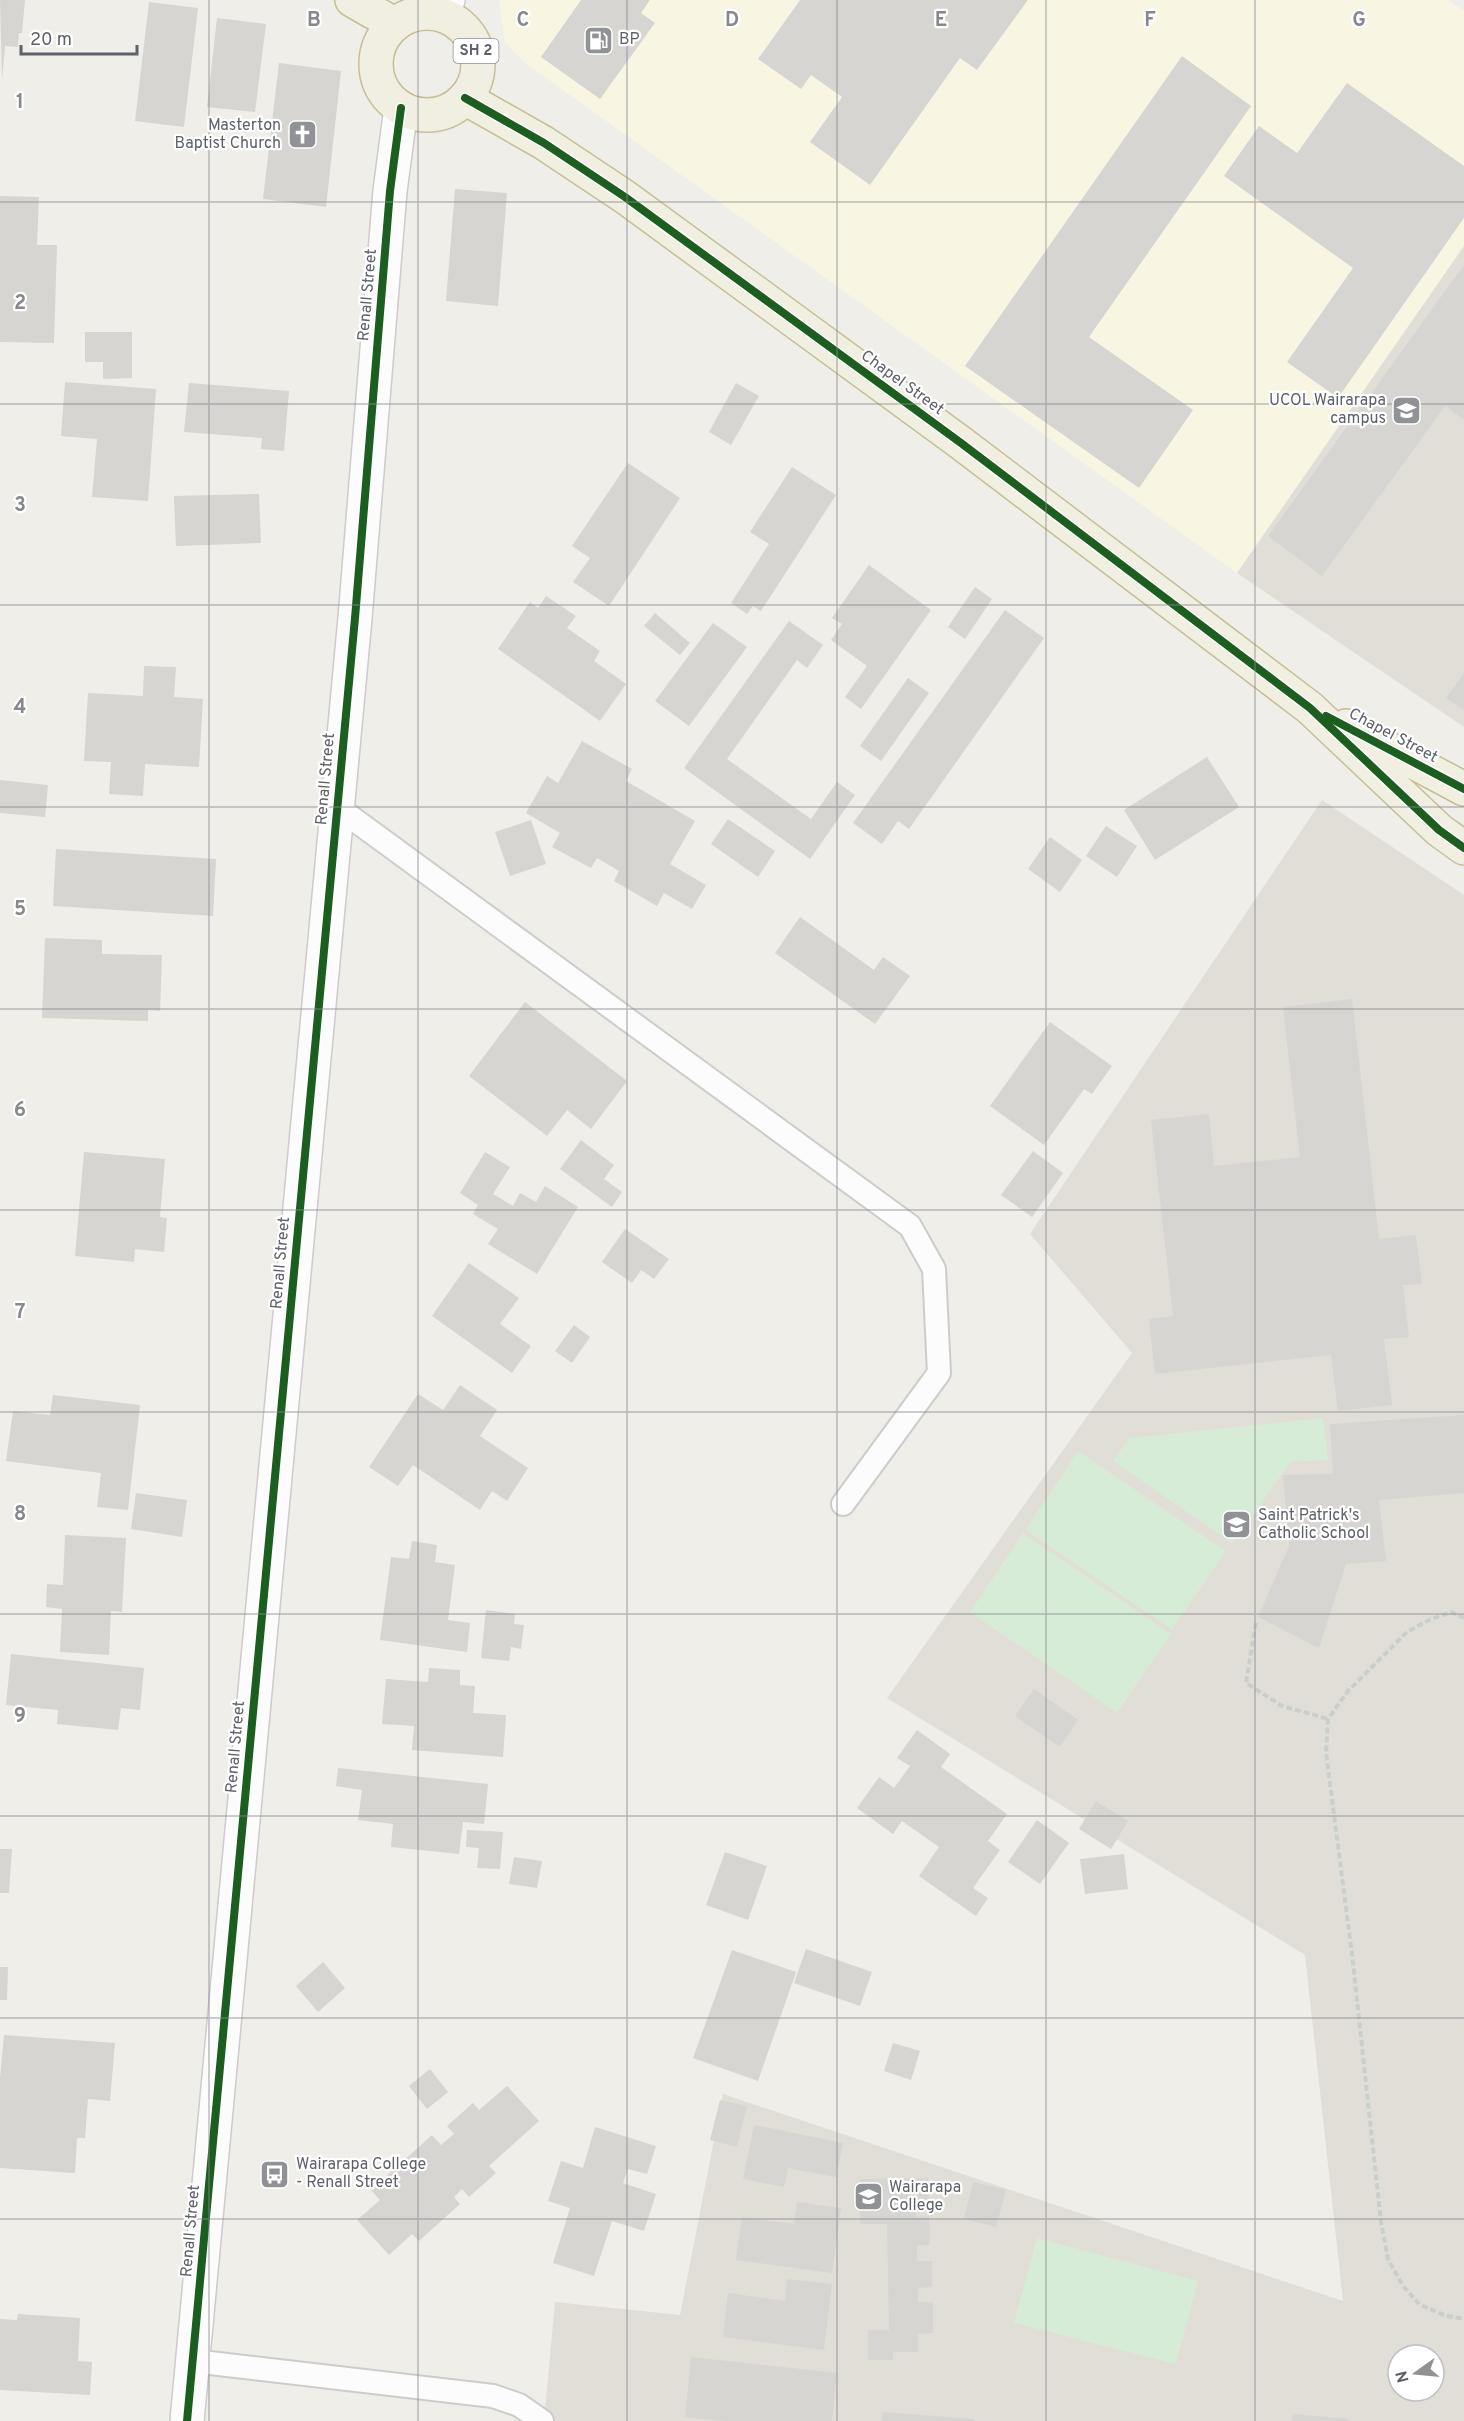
<svg xmlns="http://www.w3.org/2000/svg" width="1464" height="2421" font-family="Overpass,sans-serif">
<rect width="100%" height="100%" fill="#efeee9"/>
<polygon fill="#f8f6e3" points="499,0 1448,0 1464,11 1464,246 1237,573 524,62 505,42"/>
<g fill="#e0ded7" fill-rule="evenodd">
<polygon points="1464,246 1464,727 1237,573"/>
<path d="M1322,800L1464,895V2421H544L555,2302L680,2315L723,2094L1343,2301L1305,1955L887,1698L1132,1353L1030,1234ZM1398,2355H1434V2391H1398Z"/>
</g>
<g fill="#d6ecd6">
<polygon points="1323,1418 1328,1460 1291,1462 1232,1543 1113,1461 1129,1438"/>
<polygon points="1078,1451 1226,1551 1172,1630 1025,1530"/>
<polygon points="1023,1533 1171,1634 1117,1713 970,1612"/>
<polygon points="1037,2238 1198,2281 1176,2364 1014,2323"/>
</g>
<g fill="#d6d5d2">
<polygon points="0,0 25,0 22,33 19,33 18,47 5,46 2,80"/>
<polygon points="581,0 650,0 641,13 655,23 600,99 541,57"/>
<polygon points="800,0 1028,0 977,70 960,58 870,185 810,142 842,97 811,75 801,89 758,59"/>
<polygon points="149,2 198,8 184,127 135,121"/>
<polygon points="217,18 266,24 255,112 207,107"/>
<polygon points="1182,56 1251,106 1089,337 1193,410 1139,488 965,366"/>
<polygon points="279,63 341,71 326,207 263,199"/>
<polygon points="1347,83 1464,166 1464,218 1338,398 1287,362 1353,268 1224,176 1259,126 1297,153"/>
<polygon points="455,189 507,193 498,306 446,301"/>
<polygon points="0,196 39,197 37,245 57,245 54,343 0,342"/>
<polygon points="1464,265 1464,420 1445,406 1322,576 1268,536"/>
<polygon points="85,332 132,332 132,378 103,379 103,362 85,362"/>
<polygon points="65,382 156,389 148,501 92,497 97,439 61,436"/>
<polygon points="189,383 289,391 284,451 261,449 262,438 184,432"/>
<polygon points="736,383 759,396 731,445 709,432"/>
<polygon points="628,463 680,498 609,606 573,582 590,558 572,546"/>
<polygon points="792,467 836,495 761,611 753,606 747,614 731,603 769,544 750,532"/>
<polygon points="259,494 261,543 176,546 174,496"/>
<polygon points="869,565 931,610 861,709 845,697 867,666 831,640 842,624 832,618"/>
<polygon points="975,587 992,599 965,639 948,627"/>
<polygon points="546,596 576,616 567,628 600,651 594,661 626,684 600,721 498,649 530,602 538,608"/>
<polygon points="1005,610 1044,638 909,829 898,821 882,844 853,823"/>
<polygon points="655,613 690,643 680,655 644,626"/>
<polygon points="789,621 823,645 807,668 797,660 727,759 811,819 837,782 855,795 810,859 684,768"/>
<polygon points="713,623 747,647 689,726 655,701"/>
<polygon points="144,666 176,667 174,697 203,699 199,767 145,764 143,796 109,794 111,762 84,761 88,693 143,696"/>
<polygon points="1464,673 1464,710 1446,698"/>
<polygon points="908,678 929,693 881,761 860,746"/>
<polygon points="582,741 632,769 626,781 695,821 670,864 706,885 692,909 664,893 657,906 614,881 619,871 597,858 591,868 552,847 560,833 526,813 547,776 558,783"/>
<polygon points="1207,757 1239,807 1155,860 1124,810"/>
<polygon points="0,780 48,785 45,817 0,813"/>
<polygon points="728,819 775,851 758,877 711,844"/>
<polygon points="531,820 546,864 510,876 495,832"/>
<polygon points="1106,826 1137,846 1117,877 1086,856"/>
<polygon points="1050,837 1082,860 1060,892 1028,869"/>
<polygon points="56,849 216,859 213,916 53,906"/>
<polygon points="800,917 874,970 883,957 910,976 875,1024 775,953"/>
<polygon points="45,938 102,940 102,954 162,955 160,1011 148,1010 148,1021 42,1018"/>
<polygon points="1352,999 1379,1239 1416,1235 1422,1284 1403,1285 1409,1337 1384,1339 1392,1405 1338,1411 1331,1355 1155,1374 1149,1319 1173,1316 1151,1120 1209,1114 1214,1166 1300,1157 1283,1007"/>
<polygon points="525,1002 627,1081 591,1129 567,1110 547,1136 469,1076"/>
<polygon points="1050,1022 1112,1066 1092,1094 1084,1089 1044,1145 990,1106"/>
<polygon points="581,1140 614,1165 604,1179 622,1192 612,1207 560,1169"/>
<polygon points="1033,1151 1063,1173 1032,1217 1001,1195"/>
<polygon points="84,1152 165,1159 160,1217 167,1218 164,1252 135,1249 134,1262 75,1256"/>
<polygon points="485,1152 510,1167 493,1194 513,1206 520,1193 536,1202 545,1186 578,1207 537,1274 488,1244 498,1229 473,1214 478,1205 460,1193"/>
<polygon points="625,1229 669,1259 654,1279 641,1270 632,1283 602,1262"/>
<polygon points="469,1263 519,1298 500,1324 531,1346 512,1373 432,1316"/>
<polygon points="574,1325 590,1337 572,1363 555,1351"/>
<polygon points="460,1385 497,1410 480,1436 528,1468 507,1501 492,1491 480,1510 413,1465 398,1486 369,1467 418,1394 443,1410"/>
<polygon points="53,1395 140,1405 128,1510 97,1507 101,1473 6,1461 13,1411 50,1415"/>
<polygon points="1464,1415 1464,1493 1379,1500 1386,1561 1346,1564 1319,1648 1258,1617 1289,1546 1283,1475 1333,1474 1330,1424"/>
<polygon points="136,1493 187,1500 182,1537 131,1529"/>
<polygon points="65,1535 126,1538 122,1612 111,1611 109,1655 60,1652 62,1609 46,1607 47,1584 63,1585"/>
<polygon points="412,1541 437,1545 435,1562 455,1565 448,1620 470,1623 467,1652 380,1640 391,1557 409,1559"/>
<polygon points="486,1610 515,1614 514,1624 524,1625 521,1649 511,1647 509,1661 481,1658"/>
<polygon points="11,1654 144,1668 140,1710 121,1708 118,1730 57,1724 58,1710 6,1705"/>
<polygon points="429,1668 460,1670 460,1685 475,1686 473,1713 506,1715 503,1757 412,1750 414,1726 382,1724 386,1679 428,1682"/>
<polygon points="1034,1689 1078,1720 1060,1747 1015,1716"/>
<polygon points="917,1730 950,1754 941,1767 1007,1814 988,1841 1000,1850 973,1888 988,1898 976,1916 919,1876 939,1847 902,1821 893,1834 857,1808 879,1777 894,1788 910,1766 897,1758"/>
<polygon points="338,1768 488,1784 484,1824 463,1822 459,1854 391,1847 393,1824 358,1820 362,1790 336,1786"/>
<polygon points="1096,1801 1128,1821 1111,1849 1079,1829"/>
<polygon points="1037,1820 1069,1843 1040,1884 1008,1862"/>
<polygon points="467,1830 503,1832 500,1869 477,1868 479,1848 466,1847"/>
<polygon points="0,1849 12,1849 9,1893 0,1893"/>
<polygon points="725,1852 767,1866 748,1920 706,1905"/>
<polygon points="1124,1854 1128,1889 1085,1894 1080,1859"/>
<polygon points="514,1857 542,1861 537,1888 509,1884"/>
<polygon points="806,1949 872,1972 860,2006 794,1983"/>
<polygon points="732,1950 796,1972 758,2081 693,2058"/>
<polygon points="323,1962 345,1988 318,2012 296,1986"/>
<polygon points="0,1967 8,1967 7,2000 0,2000"/>
<polygon points="4,2035 115,2043 110,2101 88,2099 85,2138 77,2138 75,2173 0,2168 0,2078"/>
<polygon points="893,2043 920,2051 911,2080 884,2071"/>
<polygon points="430,2069 448,2092 427,2109 409,2086"/>
<polygon points="507,2086 539,2121 489,2166 496,2173 469,2197 462,2189 454,2197 460,2204 419,2241 412,2234 389,2255 357,2220 380,2200 371,2190 432,2135 441,2145 454,2134 447,2126 473,2103 479,2110"/>
<polygon points="720,2100 747,2106 737,2147 710,2140"/>
<polygon points="754,2125 843,2143 836,2177 788,2168 784,2187 743,2179"/>
<polygon points="595,2127 656,2146 647,2174 628,2169 623,2183 656,2194 644,2231 612,2221 594,2276 553,2263 570,2208 548,2201 561,2161 583,2168"/>
<polygon points="928,2178 929,2204 916,2204 916,2217 929,2216 930,2245 917,2245 917,2261 932,2261 932,2287 918,2288 918,2302 933,2302 933,2333 918,2334 918,2352 893,2352 893,2360 868,2360 868,2330 889,2330 887,2224 860,2224 860,2179"/>
<polygon points="973,2182 1006,2190 996,2227 964,2219"/>
<polygon points="797,2202 841,2208 832,2273 736,2260 742,2217 794,2224"/>
<polygon points="787,2279 832,2284 824,2350 723,2337 728,2293 785,2301"/>
<polygon points="18,2314 80,2318 78,2361 92,2362 90,2395 0,2390 0,2319 17,2320"/>
<polygon points="691,2357 837,2373 832,2421 725,2421 685,2417"/>
<polygon points="883,2412 974,2419 974,2421 882,2421"/>
<polygon points="1293,2414 1349,2419 1349,2421 1292,2421"/>
</g>
<g fill="none" stroke-linecap="round" stroke-linejoin="round">
<defs>
<g id="lane">
<polyline points="337,807 910,1226 934,1269 939,1373 843,1504"/>
<polyline points="193,2361 493,2396 519,2405 542,2421"/>
</g>
<g id="secondary">
<polyline points="443,15 448,0"/>
<polyline points="187,2421 355,618 390,191 401,108"/>
</g>
<g id="highway">
<polyline points="352,0 394,24"/>
<circle cx="427" cy="64" r="51"/>
<polyline points="465,98 544,143 625,197 961,443 1310,708 1439,830 1464,848"/>
<polyline points="1346,726 1464,789"/>
</g>
</defs>
<use href="#lane" stroke="#cccccb" stroke-width="26"/>
<use href="#secondary" stroke="#cbcccb" stroke-width="36"/>
<use href="#highway" stroke="#c7be95" stroke-width="36"/>
<g stroke="#cacfcc" stroke-width="4" stroke-dasharray="6 3" stroke-linecap="butt">
<polyline points="1464,1618 1451,1612 1429,1620 1407,1632 1348,1691 1328,1719 1326,1753 1352,1954 1381,2222 1388,2259 1403,2286 1420,2305 1447,2316 1464,2319"/>
<polyline points="1256,1623 1246,1683 1282,1706 1328,1719"/>
</g>
<use href="#lane" stroke="#fdfcfc" stroke-width="22"/>
<use href="#secondary" stroke="#fdfcfc" stroke-width="33"/>
<use href="#highway" stroke="#f1efe2" stroke-width="33"/>
<defs>
<g id="cycleway">
<polyline points="465,98 544,143 625,197 961,443 1310,708 1439,830 1464,848"/>
<polyline points="1326,716 1464,789"/>
<polyline points="187,2421 355,618 390,191 401,108"/>
</g>
</defs>
<use href="#cycleway" stroke="#fff" stroke-width="11"/>
<use href="#cycleway" stroke="#1b5e20" stroke-width="8"/>
</g>
<path fill="none" stroke="#87888c" stroke-width="1.5" stroke-opacity="0.55" d="M209,0V2421M418,0V2421M627,0V2421M837,0V2421M1046,0V2421M1255,0V2421M0,202H1464M0,404H1464M0,605H1464M0,807H1464M0,1009H1464M0,1210H1464M0,1412H1464M0,1614H1464M0,1816H1464M0,2018H1464M0,2219H1464"/>
<defs>
<symbol id="fuel-square" viewBox="-11 -11 22 22"><rect x="-9" y="-9" width="18" height="18" rx="4" fill="#919295" stroke="#fff"/><path d="M-5.5-6h7V0h2V4h1.3V-2.5L3-4.5l.8-.8L6-3V5H2.5V1h-1V6h-7ZM-4.2-4.7v3.2H.2V-4.7Z" fill="#fff"/></symbol>
<symbol id="church-square" viewBox="-11 -11 22 22"><rect x="-9" y="-9" width="18" height="18" rx="4" fill="#919295" stroke="#fff"/><path d="M-1.2-6h2.4v3.5h3.3v2.4h-3.3V6h-2.4V-.1h-3.3v-2.4h3.3Z" fill="#fff"/></symbol>
<symbol id="university-square" viewBox="-11 -11 22 22"><rect x="-9" y="-9" width="18" height="18" rx="4" fill="#919295" stroke="#fff"/><path d="M0-5L7-2L0 1L-7-2ZM-4 1L0 2.5L4 1V4Q0 6-4 4Z" fill="#fff"/></symbol>
<symbol id="school-square" viewBox="-11 -11 22 22"><rect x="-9" y="-9" width="18" height="18" rx="4" fill="#919295" stroke="#fff"/><path d="M0-5L7-2L0 1L-7-2ZM-4 1L0 2.5L4 1V4Q0 6-4 4Z" fill="#fff"/></symbol>
<symbol id="bus-square" viewBox="-11 -11 22 22"><rect x="-9" y="-9" width="18" height="18" rx="4" fill="#919295" stroke="#fff"/><path d="M-5-6H5V4H4V6H2V4H-2V6H-4V4H-5ZM-3.5-4V0h7V-4ZM-3.5 1.2v1.5H-2V1.2ZM2 1.2v1.5H3.5V1.2Z" fill="#fff"/></symbol>
</defs>
<g fill-rule="evenodd">
<use href="#fuel-square" x="582" y="24" width="33" height="33"/>
<use href="#church-square" x="286" y="118" width="33" height="33"/>
<use href="#university-square" x="1390" y="394" width="33" height="33"/>
<use href="#school-square" x="1220" y="1508" width="33" height="33"/>
<use href="#bus-square" x="258" y="2158" width="33" height="33"/>
<use href="#school-square" x="852" y="2180" width="33" height="33"/>
</g>
<g text-anchor="middle" dominant-baseline="central" stroke-width="4.5" stroke-linejoin="round" paint-order="stroke">
<rect fill="#fff" stroke="#8e9095" stroke-width="1.5" x="453.5" y="39" width="45" height="24" rx="4.5"/>
<g font-size="15" font-weight="bold" fill="#5e6168">
<text x="476" y="51">SH 2</text>
</g>
<g font-size="16" fill="#5e6168" stroke="#fff" text-anchor="start">
<text x="619" y="40">BP</text>
<text x="281" y="126" text-anchor="end">Masterton<tspan x="281" dy="18">Baptist Church</tspan></text>
<text x="1386" y="401" text-anchor="end">UCOL Wairarapa<tspan x="1386" dy="18">campus</tspan></text>
<text x="1258" y="1516">Saint Patrick's<tspan x="1258" dy="18">Catholic School</tspan></text>
<text x="296" y="2165">Wairarapa College<tspan x="296" dy="18">- Renall Street</tspan></text>
<text x="889" y="2188">Wairarapa<tspan x="889" dy="18">College</tspan></text>
</g>
<g font-size="16" fill="#5e6168" stroke="#fff">
<text transform="translate(368 295) rotate(-85)">Renall Street</text>
<text transform="translate(902 383) rotate(36)">Chapel Street</text>
<text transform="translate(1393 736) rotate(28)">Chapel Street</text>
<text transform="translate(326 779) rotate(-85)">Renall Street</text>
<text transform="translate(281 1263) rotate(-85)">Renall Street</text>
<text transform="translate(236 1747) rotate(-85)">Renall Street</text>
<text transform="translate(191 2231) rotate(-85)">Renall Street</text>
</g>
</g>
<g font-size="20" text-anchor="middle" font-weight="bold" fill="#87888c" stroke="#fff" stroke-width="4.5" stroke-linejoin="round" paint-order="stroke">
<text x="314" y="26">B</text>
<text x="523" y="26">C</text>
<text x="732" y="26">D</text>
<text x="941" y="26">E</text>
<text x="1150" y="26">F</text>
<text x="1359" y="26">G</text>
<text x="20" y="108">1</text>
<text x="20" y="309">2</text>
<text x="20" y="511">3</text>
<text x="20" y="713">4</text>
<text x="20" y="915">5</text>
<text x="20" y="1116">6</text>
<text x="20" y="1318">7</text>
<text x="20" y="1520">8</text>
<text x="20" y="1722">9</text>
</g>
<g transform="translate(1416 2373) rotate(255)"><circle r="28" fill="#ffffff" stroke="#bfc0c3" stroke-width="1.5"/>
<path d="M0-4.5L10 22L0 15L-10 22Z" fill="#919295"/>
<text y="-9" font-size="16" font-weight="bold" text-anchor="middle" fill="#5e6168">N</text>
</g>
<path d="M21 45v9h116v-9" fill="none" stroke="#5e6168" stroke-width="3"/>
<text x="30" y="45" font-size="18" fill="#5e6168" stroke="#ffffff" stroke-width="4.5" paint-order="stroke">20 m</text>
</svg>
